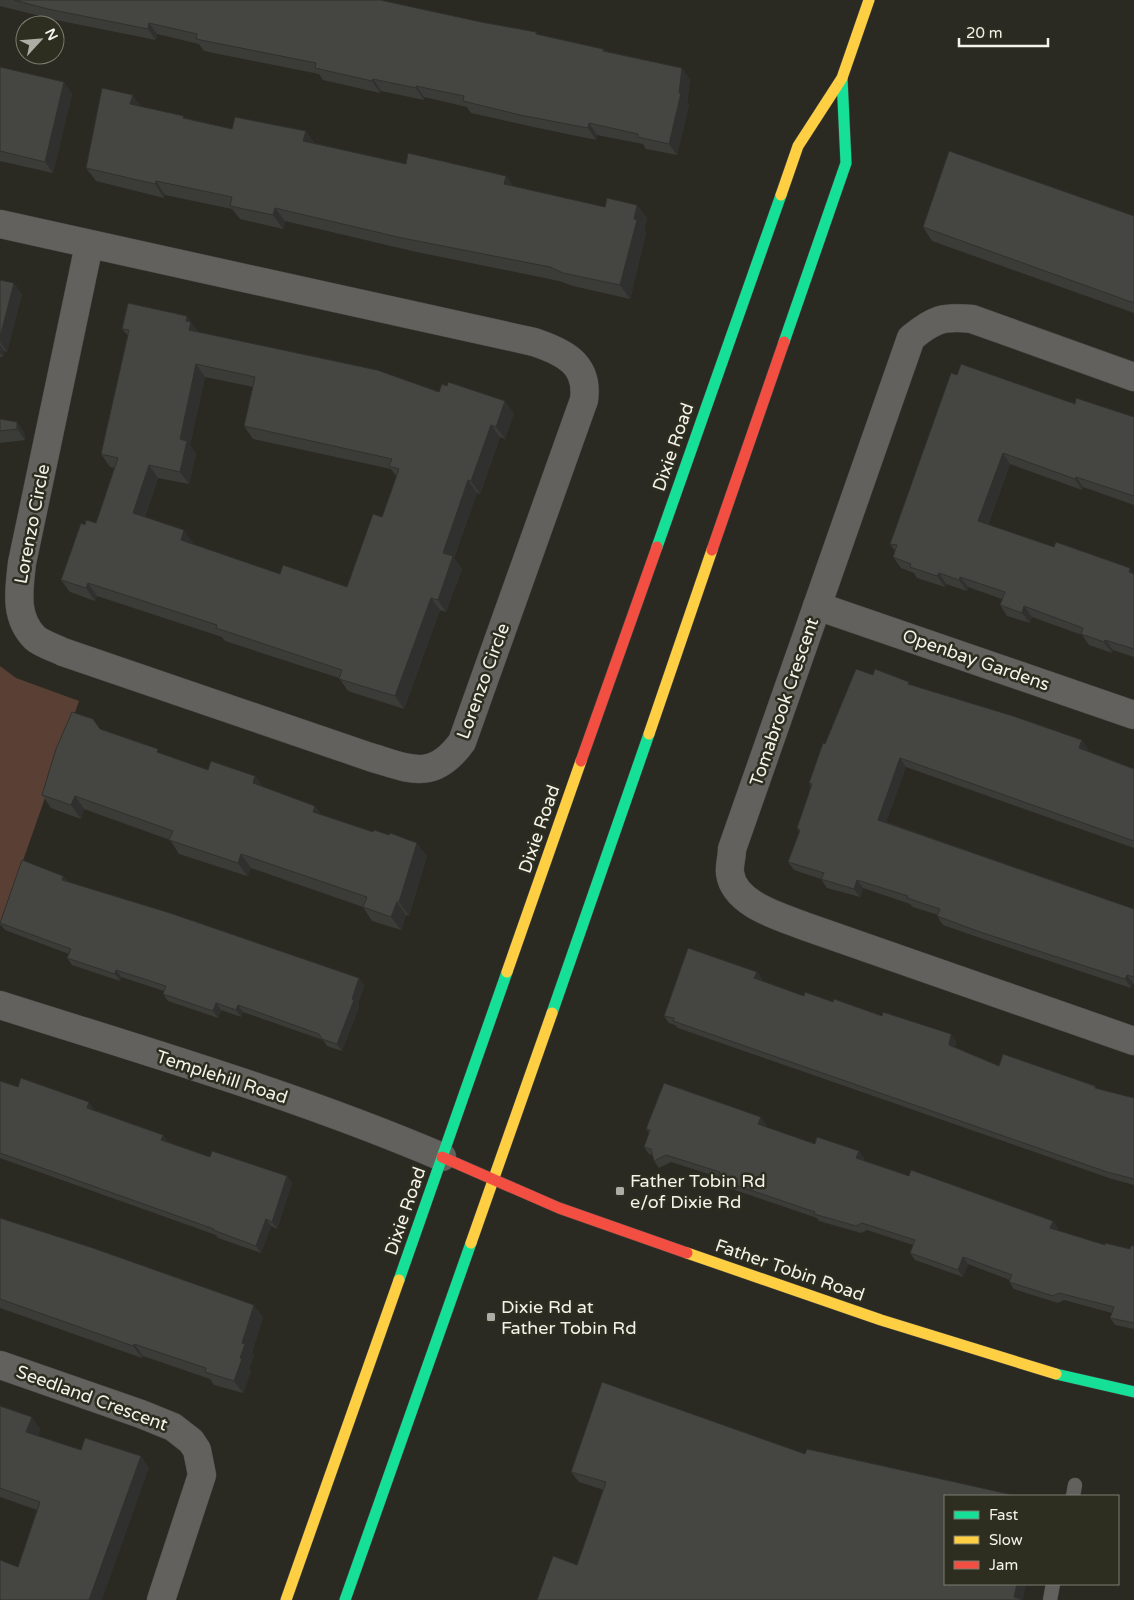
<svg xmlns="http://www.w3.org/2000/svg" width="1134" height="1600" font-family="'Varela Round',sans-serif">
<rect width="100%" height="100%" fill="#2a2a23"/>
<polygon fill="#5a4034" points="0,666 16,678 79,701 0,926"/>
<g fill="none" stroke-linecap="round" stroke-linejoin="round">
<defs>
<g id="lane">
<polyline points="1073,1496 1075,1485"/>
<polyline points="1050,1600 1053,1584"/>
</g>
<g id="street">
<path d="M0,224L534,342C564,352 589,364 584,400L462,742C433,782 410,769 370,757L63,652C55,648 42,644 35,638C14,617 19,590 22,563L89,245"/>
<path d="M1134,377L972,319C943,316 934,319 911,338L732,849C732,857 729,866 730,873C734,905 782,917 807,927L1134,1041"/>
<polyline points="817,606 1134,715"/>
<path d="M0,1005C148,1052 299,1096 442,1157"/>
<polyline points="0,1365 141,1414 173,1427 191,1441 197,1450 202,1475 161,1600"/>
</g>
<g id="fast">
<polyline points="784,342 846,163 842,78"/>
<polyline points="657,547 781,195"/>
<polyline points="552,1013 649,734"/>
<polyline points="399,1280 507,972"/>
<polyline points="1056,1374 1134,1392"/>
<polyline points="345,1600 471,1243"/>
</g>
<g id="slow">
<polyline points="781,195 798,146 842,78 869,0"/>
<polyline points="649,734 712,550"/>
<polyline points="507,972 581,761"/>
<polyline points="471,1243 552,1013"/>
<polyline points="687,1253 881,1320 1056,1374"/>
<polyline points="286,1600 399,1280"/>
</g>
<g id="jam">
<polyline points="712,550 784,342"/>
<polyline points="581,761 657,547"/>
<polyline points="442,1157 559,1208 687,1253"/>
</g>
</defs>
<use href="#lane" stroke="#454540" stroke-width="15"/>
<use href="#street" stroke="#454540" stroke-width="29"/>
<use href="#fast" stroke="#454540" stroke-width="12"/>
<use href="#slow" stroke="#454540" stroke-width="12"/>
<use href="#jam" stroke="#454540" stroke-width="12"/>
<use href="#lane" stroke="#63615e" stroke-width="14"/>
<use href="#street" stroke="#63615e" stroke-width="28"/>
<use href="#fast" stroke="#16e098" stroke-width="11"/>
<use href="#slow" stroke="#ffcf43" stroke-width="11"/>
<use href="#jam" stroke="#f24e42" stroke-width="11"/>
</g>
<g fill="#3b3c38" fill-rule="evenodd">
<polygon points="0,0 380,0 481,22 536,32 538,35 603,49 605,51 682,68 690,80 687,103 689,105 677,155 646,149 643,144 597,135 596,140 529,126 471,113 467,107 424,97 424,100 381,91 380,93 323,80 319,74 204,51 199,44 157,34 156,40 56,20 0,6"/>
<polygon points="0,67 64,82 72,94 53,173 0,161"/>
<polygon points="141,107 186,118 232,129 306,131 314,143 406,164 506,176 513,186 605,207 637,205 647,218 644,230 646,233 630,299 573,286 559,281 412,251 285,221 283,229 240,219 232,209 165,195 164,198 96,181 86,168"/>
<polygon points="1134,216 1134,313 932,241 923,227"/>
<polygon points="0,280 22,294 7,352 4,351 3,357 0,357"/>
<path d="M187,316L198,332L439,392L514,413L505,439L500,437L480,494L477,493L454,558L462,569L446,612L440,610L404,709L348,691L339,678L225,641L222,637L97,596L95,601L70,592L61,580L85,525L96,523L114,468L110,467L101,454L128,336L122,329ZM205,377L253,387L244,426L253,439L391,469L397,477L382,517L347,587L280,574L193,544V543L145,517L158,478L189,484L196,454L190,445Z"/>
<polygon points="957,375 1134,417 1134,505 1083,487 1082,490 1010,464 988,525 1134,574 1134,657 1113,650 1112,653 1089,645 1082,635 1032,617 1030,623 1007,616 1000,605 1002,599 968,587 967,591 946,584 945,587 917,578 914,573 901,568 893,557 895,551 890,544"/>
<polygon points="0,419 17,422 25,434 25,440 0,443"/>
<polygon points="873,675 912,685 1088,749 1087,751 1134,769 1134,848 906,767 886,822 1134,909 1134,984 1133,983 1131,988 986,940 943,925 937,916 938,915 913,907 910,904 863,888 860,897 827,888 821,879 794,870 788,862 799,832 797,828 811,787 809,783 825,744"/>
<polygon points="161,754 208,770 255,776 262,786 322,815 427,856 409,916 406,915 401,930 372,921 363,907 251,868 247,876 179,854 170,840 84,809 81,819 51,808 42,795"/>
<polygon points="63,876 68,882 359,978 364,986 358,1004 359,1007 342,1051 327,1046 323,1040 243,1012 241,1017 221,1010 218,1018 168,1001 163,994 164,991 121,977 120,981 72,965 67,958 69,954 5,930 0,924"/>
<polygon points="757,972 762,979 761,981 804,996 833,1002 951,1034 956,1041 955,1048 999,1066 1095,1086 1097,1089 1134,1098 1134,1185 1112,1179 678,1028 675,1025 669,1023 664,1016"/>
<polygon points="0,1081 18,1087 94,1109 93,1110 163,1135 168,1142 210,1157 287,1176 292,1183 277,1229 271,1226 261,1253 218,1238 216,1235 0,1158"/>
<polygon points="766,1124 765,1127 815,1144 859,1151 864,1158 863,1161 909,1176 1053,1221 1058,1228 1057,1231 1105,1245 1130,1249 1134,1246 1134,1329 1115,1325 1110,1318 1112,1313 1064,1300 1058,1303 1014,1289 1009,1282 1010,1280 968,1264 963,1277 915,1260 910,1253 913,1245 867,1230 861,1233 819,1221 817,1218 723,1186 718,1179 718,1177 671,1162 659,1168 654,1161 652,1155 649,1154 644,1147 649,1133 646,1129"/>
<polygon points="0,1218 263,1317 252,1353 254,1356 249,1369 251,1371 243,1393 214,1385 210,1379 143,1356 142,1358 0,1308"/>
<polygon points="0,1406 40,1429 38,1436 81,1450 149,1468 18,1567 37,1510 0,1497"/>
<polygon points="805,1454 1013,1495 1015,1496 945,1496 577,1565 604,1490 579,1482 571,1472"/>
</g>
<g fill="#30312e">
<polygon points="149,23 157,34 156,40 148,29"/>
<polygon points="682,68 690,80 687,103 689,105 677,155 669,144 679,93"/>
<polygon points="373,79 381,91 380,93 372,81"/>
<polygon points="64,82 72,94 53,173 45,162"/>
<polygon points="416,86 424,97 424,100 416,88"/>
<polygon points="133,95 142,108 130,104"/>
<polygon points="589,123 597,135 596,140 588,128"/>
<polygon points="306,131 315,145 303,141"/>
<polygon points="506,176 515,189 504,184"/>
<polygon points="156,181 165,195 164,198 155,184"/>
<polygon points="637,205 647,218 644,230 646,233 630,299 620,285"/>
<polygon points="275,208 285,221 283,229 273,215"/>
<polygon points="14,283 22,294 7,352 0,342 0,337"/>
<polygon points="187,316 200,334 189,330 186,321"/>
<polygon points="0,345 4,351 3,357 0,353"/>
<polygon points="196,364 205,377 190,445 196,454 189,484 180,472 180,439"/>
<polygon points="505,401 514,413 505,439 496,427"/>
<polygon points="17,422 25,434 25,440 17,429"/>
<polygon points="491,425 500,437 480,494 471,481"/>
<polygon points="1003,453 1010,464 985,532 978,521"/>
<polygon points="149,465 158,478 142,525 133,513"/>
<polygon points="1076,477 1083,487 1082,490 1075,479"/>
<polygon points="468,480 477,493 454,558 462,569 446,612 438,600 443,553"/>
<polygon points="184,530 193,543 190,552 181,540"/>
<polygon points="1130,568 1134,574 1134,580 1129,572"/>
<polygon points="939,573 946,584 945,587 937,576"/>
<polygon points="960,577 968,587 967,591 959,580"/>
<polygon points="88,583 97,596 95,601 86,588"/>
<polygon points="431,598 440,610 404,709 395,696"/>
<polygon points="1024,606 1032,617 1030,623 1022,613"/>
<polygon points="1105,640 1113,650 1112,653 1104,642"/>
<polygon points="1082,740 1088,749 1085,756 1079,748"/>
<polygon points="900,758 906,767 884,828 878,820"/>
<polygon points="255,776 264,790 253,783"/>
<polygon points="75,796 84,809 81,819 71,805"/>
<polygon points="315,806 325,819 313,812"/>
<polygon points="417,843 427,856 409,916 399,902"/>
<polygon points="241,854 251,868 247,876 238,863"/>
<polygon points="63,876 68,883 62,880"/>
<polygon points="857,880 863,888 860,897 854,889"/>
<polygon points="397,902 406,915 401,930 391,917"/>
<polygon points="116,970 121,977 120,981 115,974"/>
<polygon points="757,972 762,979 759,985 754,978"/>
<polygon points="1127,975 1133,983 1131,988 1125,979"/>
<polygon points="359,978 364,986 358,1004 359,1007 342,1051 337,1044"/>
<polygon points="216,1003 221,1010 218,1018 213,1011"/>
<polygon points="238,1005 243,1012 241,1017 236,1010"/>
<polygon points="951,1034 956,1041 954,1052 949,1045"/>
<polygon points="89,1102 94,1109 92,1115 87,1108"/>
<polygon points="761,1117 766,1124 763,1131 758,1124"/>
<polygon points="163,1135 168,1142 166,1147 161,1140"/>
<polygon points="859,1151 864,1158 861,1165 856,1158"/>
<polygon points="287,1176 292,1183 277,1229 272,1222"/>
<polygon points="266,1219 271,1226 261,1253 256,1246"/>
<polygon points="1053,1221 1058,1228 1055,1236 1050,1228"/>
<polygon points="963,1257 968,1264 963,1277 958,1270"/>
<polygon points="254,1305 263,1317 252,1353 254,1356 249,1369 251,1371 243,1393 234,1381 242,1343"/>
<polygon points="134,1344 143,1356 142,1358 133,1346"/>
<polygon points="32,1417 40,1429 35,1444 26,1432"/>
<polygon points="141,1456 149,1468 102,1600 89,1600"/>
<polygon points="1017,1584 1026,1584 1023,1600 1016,1600 1014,1597"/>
</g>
<g fill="#454641" stroke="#30312e" fill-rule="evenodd">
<polygon points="14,0 380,0 481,22 536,32 536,34 603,49 603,51 682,68 679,93 681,93 669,144 638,137 638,134 589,123 588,128 520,115 463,101 464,96 416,86 416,88 373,79 372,81 315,68 316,63 196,39 197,34 149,23 148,29 48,9"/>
<polygon points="0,67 64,82 45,162 0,151"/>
<polygon points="102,88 133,95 130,104 184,116 183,118 232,129 235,117 275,125 306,131 303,141 406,164 408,153 506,176 504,184 605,207 607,198 637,205 634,219 637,220 620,285 563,273 550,267 402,238 275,208 273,215 230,206 232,197 156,181 155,184 86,168"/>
<polygon points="949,151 1134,216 1134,303 923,227"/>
<polygon points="0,280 14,283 0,337"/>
<path d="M128,303L187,316L186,321L191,322L189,330L377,370L439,392L442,384L447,386L448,382L505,401L496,427L491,425L471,481L468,480L443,553L453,556L438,600L431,598L395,696L339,679L342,670L216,628L217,625L88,583L86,588L61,580L81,523L85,525L86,520L96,523L118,458L101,454L129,330L122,329ZM196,364L255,377L244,426L392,459L389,466L399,469L382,517L373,514L347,587L283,565L280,574L181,540L184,530L133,513L149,465L180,472L187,441L180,439Z"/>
<polygon points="961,364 1075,404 1076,398 1134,417 1134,496 1076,477 1075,479 1003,453 978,521 1054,547 1056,542 1130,568 1129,572 1134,574 1134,649 1105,640 1104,642 1081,634 1083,628 1024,606 1022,613 1000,605 1005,592 960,577 959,580 939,573 937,576 910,567 911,564 893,557 897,545 890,544 951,373 957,375"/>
<polygon points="0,419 17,422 17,429 0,431"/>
<polygon points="856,669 873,675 875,669 909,682 908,684 1013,716 1082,740 1079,748 1134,769 1134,841 900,758 878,820 1134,909 1134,977 1127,975 1125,979 980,932 937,916 940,909 907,898 908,896 857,880 854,889 821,879 824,873 788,862 800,830 797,828 812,784 809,783 823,743 825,744"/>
<polygon points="72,712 93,719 100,729 158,749 157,752 208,770 211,761 255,776 253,783 315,806 313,812 373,832 374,830 389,835 390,833 417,843 399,902 397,902 391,917 363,907 367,897 241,854 238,863 169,840 173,831 75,796 71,805 42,795 56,749"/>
<polygon points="22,860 63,876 62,880 170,913 359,978 352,999 354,1000 337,1044 322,1039 319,1034 238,1005 236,1010 216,1003 213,1011 163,994 166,986 116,970 115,974 67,958 71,949 0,923"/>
<polygon points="688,948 757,972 754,978 804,996 805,992 833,1002 834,999 882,1016 883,1012 951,1034 949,1045 999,1066 1003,1054 1095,1086 1095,1088 1134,1098 1134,1179 1107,1172 673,1021 674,1018 664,1016"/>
<polygon points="21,1078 89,1102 87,1108 163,1135 161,1140 210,1157 212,1151 287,1176 272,1222 266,1219 256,1246 213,1230 214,1229 0,1153 0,1081 18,1087"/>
<polygon points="664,1083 761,1117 758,1124 815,1144 817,1137 859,1151 856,1158 909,1176 911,1170 1053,1221 1050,1228 1105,1245 1105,1243 1130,1249 1131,1246 1134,1246 1134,1323 1110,1318 1114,1307 1059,1293 1053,1296 1009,1282 1012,1275 963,1257 958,1270 910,1253 915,1240 862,1223 856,1226 814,1214 815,1212 718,1179 720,1172 666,1155 654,1161 651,1149 644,1147 650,1130 646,1129"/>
<polygon points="0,1218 93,1248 254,1305 242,1343 245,1344 240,1358 242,1359 234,1381 205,1372 206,1368 134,1344 133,1346 0,1299"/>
<polygon points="602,1382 805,1454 807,1449 1013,1495 1013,1496 945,1496 945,1584 1017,1584 1014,1597 1021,1599 1020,1600 537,1600 553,1556 577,1565 606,1482 571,1472"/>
<polygon points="0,1406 32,1417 26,1432 81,1450 85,1438 141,1456 89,1600 0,1600 0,1560 18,1567 40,1502 0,1488"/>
</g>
<g fill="#adada5" stroke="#2d2d20" stroke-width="2">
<rect x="615" y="1186" width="10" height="10" rx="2.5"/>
<rect x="486" y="1312" width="10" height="10" rx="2.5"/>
</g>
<g text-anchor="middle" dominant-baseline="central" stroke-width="5" stroke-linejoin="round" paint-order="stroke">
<g font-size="18" fill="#f4f3eb" stroke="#2d2d20">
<text transform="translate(673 447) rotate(-71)">Dixie Road</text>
<text transform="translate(32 524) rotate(-79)">Lorenzo Circle</text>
<text transform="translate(976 660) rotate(19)">Openbay Gardens</text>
<text transform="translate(483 681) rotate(-70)">Lorenzo Circle</text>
<text transform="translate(784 702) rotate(-71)">Tomabrook Crescent</text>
<text transform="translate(539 829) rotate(-71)">Dixie Road</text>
<text transform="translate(222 1077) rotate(18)">Templehill Road</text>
<text transform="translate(405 1211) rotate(-71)">Dixie Road</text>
<text transform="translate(790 1270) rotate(19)">Father Tobin Road</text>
<text transform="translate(92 1398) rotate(20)">Seedland Crescent</text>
</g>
<g font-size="18" fill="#f4f3eb" stroke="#2d2d20" text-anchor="start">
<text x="630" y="1181">Father Tobin Rd<tspan x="630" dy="21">e/of Dixie Rd</tspan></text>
<text x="501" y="1307">Dixie Rd at<tspan x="501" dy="21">Father Tobin Rd</tspan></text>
</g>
</g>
<rect x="944" y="1495" width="175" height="90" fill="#2d2d20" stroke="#7d7c71"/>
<rect x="954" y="1511" width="25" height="8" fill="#16e098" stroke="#7d7c71"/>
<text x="989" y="1520" font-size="15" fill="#f4f3eb">Fast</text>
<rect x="954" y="1536" width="25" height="8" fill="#ffcf43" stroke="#7d7c71"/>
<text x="989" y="1545" font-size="15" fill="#f4f3eb">Slow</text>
<rect x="954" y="1561" width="25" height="8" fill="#f24e42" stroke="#7d7c71"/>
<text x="989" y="1570" font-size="15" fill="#f4f3eb">Jam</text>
<g transform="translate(40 40) rotate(64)"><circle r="24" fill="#2d2d20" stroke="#7d7c71"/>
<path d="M0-4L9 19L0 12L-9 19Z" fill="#adada5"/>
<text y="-8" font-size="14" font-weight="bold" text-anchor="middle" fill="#f4f3eb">N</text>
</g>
<path d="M959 38v8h89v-8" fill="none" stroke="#f4f3eb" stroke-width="2.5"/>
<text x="966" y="38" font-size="15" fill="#f4f3eb" stroke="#2d2d20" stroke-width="4" paint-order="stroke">20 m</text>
</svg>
